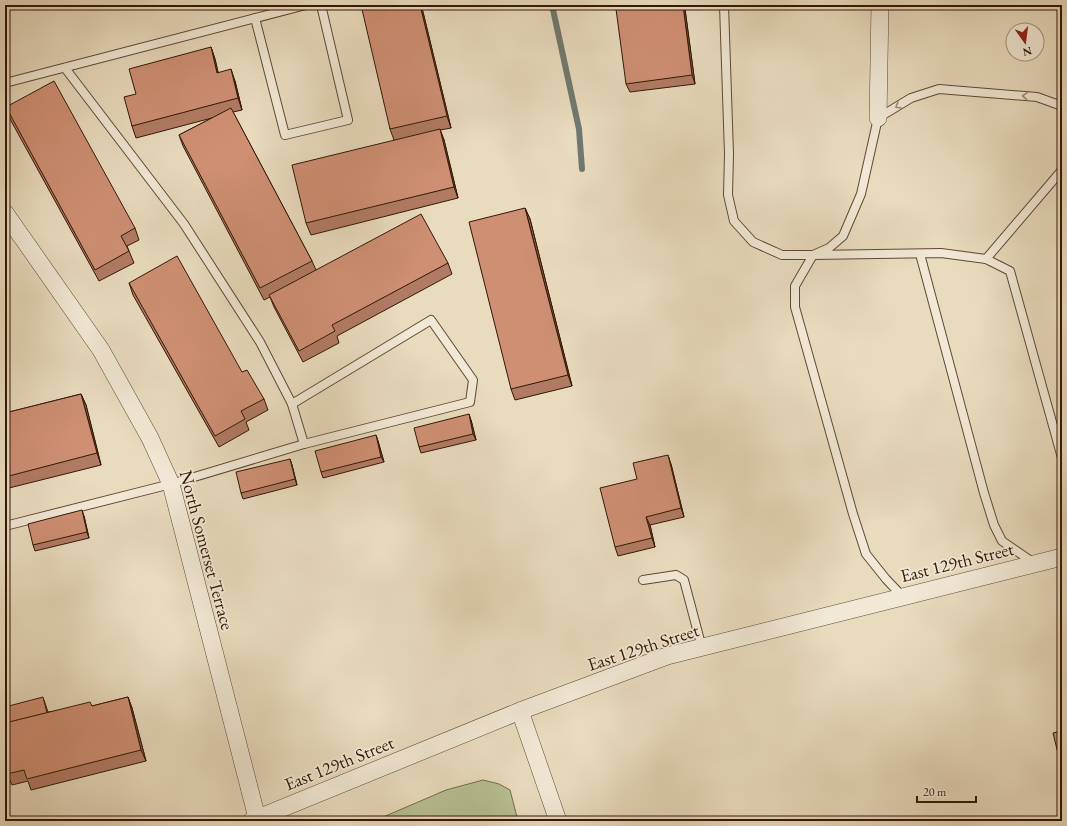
<svg xmlns="http://www.w3.org/2000/svg" width="1067" height="826" font-family="'EB Garamond',serif">
<rect width="100%" height="100%" fill="#e9dbbe"/>
<filter id="stains"><feTurbulence type="fractalNoise" baseFrequency=".005" numOctaves="4"/><feColorMatrix values="0 0 0 0 .2 0 0 0 0 .09 0 0 0 0 .02 0 0 0 .5 -.17"/></filter>
<radialGradient id="worn" r=".72"><stop offset=".6" stop-color="#630" stop-opacity="0"/><stop offset="1" stop-color="#630" stop-opacity=".3"/></radialGradient>
<polygon fill="#b7c091" stroke="#746c4c" points="483,780 499,784 510,790 518,821 374,821 446,790"/>
<g fill="none" stroke-linecap="round" stroke-linejoin="round">
<polyline stroke="#6f7970" stroke-width="6" points="552,5 579,129 582,169"/>
<defs>
<g id="service">
<polyline points="724,5 729,154 728,195 734,221 753,242 782,255 813,255 829,248 843,236 861,194 878,118 911,98 939,89 1037,97 1062,106"/>
<polyline points="255,18 285,135 348,120 321,5"/>
<polyline points="65,68 184,224 260,342 292,404 304,444"/>
<polyline points="5,83 306,5"/>
<polyline points="920,254 984,493 994,525 1002,541 1034,563"/>
<polyline points="986,259 1062,170"/>
<polyline points="5,526 171,484 304,444 470,402 473,380 431,320 292,404"/>
<polyline points="643,580 676,575 684,580 702,648"/>
<polyline points="903,597 886,579 866,554 853,514 795,307 795,286 813,255 941,253 986,259 1010,271 1062,458"/>
</g>
<g id="minor">
<polyline points="878,118 880,5"/>
<polyline points="5,213 101,350 150,438 171,484 257,818"/>
<polyline points="520,711 558,821"/>
<polyline points="251,821 520,711 667,656 1062,557"/>
</g>
</defs>
<use href="#service" stroke="#604834" stroke-width="10"/>
<use href="#minor" stroke="#604834" stroke-width="18"/>
<use href="#service" stroke="#f1e8d5" stroke-width="8"/>
<use href="#minor" stroke="#f1e8d5" stroke-width="17"/>
</g>
<g fill="#b17b63" stroke="#321706">
<polygon points="422,8 451,128 440,130 444,140 458,198 311,235 306,223 394,140 390,129"/>
<polygon points="685,9 695,84 630,92 626,84"/>
<polygon points="211,47 215,59 218,73 235,81 242,110 233,112 312,261 316,270 448,263 452,274 337,336 339,343 303,362 274,307 270,297 264,300 183,146 179,135 212,118 136,138 132,126 136,94"/>
<polygon points="6,107 135,228 139,240 127,246 129,251 134,263 99,281 10,119"/>
<polygon points="525,208 530,219 572,386 515,400 511,389"/>
<polygon points="129,283 242,372 264,399 268,410 246,422 249,430 219,447 133,295"/>
<polygon points="81,394 86,405 101,465 5,489 5,413"/>
<polygon points="471,420 476,440 421,453 419,447"/>
<polygon points="376,435 378,441 384,462 323,478 321,472"/>
<polygon points="290,459 292,465 297,485 243,499 241,493"/>
<polygon points="671,464 684,517 650,525 655,547 618,556 615,547 637,479"/>
<polygon points="84,516 89,538 35,551 33,545"/>
<polygon points="128,697 132,708 146,761 31,790 28,781 12,785 7,774 44,700 48,712 92,706"/>
</g>
<g fill="#906450" stroke="#321706">
<polygon points="420,5 421,5 422,8 451,128 447,116"/>
<polygon points="683,5 684,5 685,9 695,84 692,75"/>
<polygon points="211,47 215,59 221,84 217,73"/>
<polygon points="231,69 235,81 242,110 238,98"/>
<polygon points="440,129 444,140 458,198 454,187"/>
<polygon points="525,208 530,219 572,386 568,375"/>
<polygon points="81,394 86,405 101,465 97,453"/>
<polygon points="469,414 471,420 476,440 473,434"/>
<polygon points="376,435 378,441 384,462 381,457"/>
<polygon points="668,455 671,464 684,517 681,508"/>
<polygon points="290,459 292,465 297,485 295,479"/>
<polygon points="82,510 84,516 89,538 87,532"/>
<polygon points="646,517 650,525 655,547 652,538"/>
<polygon points="128,697 132,708 146,761 141,750"/>
</g>
<g fill="#ce8f73" stroke="#321706">
<polygon points="361,5 420,5 447,116 390,129"/>
<polygon points="644,5 683,5 692,75 626,84 616,9"/>
<polygon points="211,47 217,73 231,69 238,98 132,126 124,97 136,94 129,69"/>
<polygon points="54,81 135,228 121,236 129,251 95,270 6,107"/>
<polygon points="231,108 312,261 260,288 179,135"/>
<polygon points="440,129 454,187 306,223 292,165"/>
<polygon points="525,208 568,375 511,389 469,222"/>
<polygon points="421,214 448,263 332,325 335,331 299,351 269,295"/>
<polygon points="177,256 242,372 247,370 264,399 241,411 245,419 215,436 129,283"/>
<polygon points="81,394 97,453 5,477 5,413"/>
<polygon points="469,414 473,434 419,447 414,428"/>
<polygon points="376,435 381,457 321,472 315,451"/>
<polygon points="668,455 681,508 646,517 652,538 615,547 600,488 637,479 633,463"/>
<polygon points="290,459 295,479 241,493 236,472"/>
<polygon points="82,510 87,532 33,545 28,524"/>
<polygon points="43,697 47,713 6,723 5,719 5,707"/>
<polygon points="128,697 141,750 27,779 24,770 7,774 5,764 5,723 90,702 92,706"/>
<polygon points="1062,706 1062,719 1059,707"/>
<polygon points="1062,731 1062,770 1053,733"/>
</g>
<defs><path id="oneway-chevron" d="M-2-3.5L2.5 0L-2 3.5" fill="none" stroke-width="1.6" stroke-linecap="round" stroke-linejoin="round"/></defs>
<g stroke="#9b8a78">
<use href="#oneway-chevron" transform="translate(1025 96) rotate(-176)"/>
<use href="#oneway-chevron" transform="translate(898 106) rotate(150)"/>
</g>
<g text-anchor="middle" dominant-baseline="central" stroke-width="3.5" stroke-linejoin="round" paint-order="stroke">
<g font-size="18" fill="#321706" stroke="#f1e8d5">
<text transform="translate(207 550) rotate(75)">North Somerset Terrace</text>
<text transform="translate(957 562) rotate(-14)">East 129th Street</text>
<text transform="translate(643 647) rotate(-18)">East 129th Street</text>
<text transform="translate(339 763) rotate(-22)">East 129th Street</text>
</g>
</g>
<rect width="1067" height="826" fill="none" stroke="#e9dbbe" stroke-width="20"/>
<rect x="6" y="6" width="1055" height="814" fill="none" stroke="#321706" stroke-width="2"/>
<rect x="10" y="10" width="1047" height="806" fill="none" stroke="#321706"/>
<g transform="translate(1025 42) rotate(166)"><circle r="19" fill="#f1e8d5" stroke="#a59482"/>
<path d="M0-3L7 15L0 10L-7 15Z" fill="#8f2418"/>
<text y="-6" font-size="11" font-weight="bold" text-anchor="middle" fill="#321706">N</text>
</g>
<path d="M917 796v6h59v-6" fill="none" stroke="#321706" stroke-width="2"/>
<text x="923" y="796" font-size="12" fill="#321706" stroke="#f1e8d5" stroke-width="3" paint-order="stroke">20 m</text>
<rect width="100%" height="100%" filter="url(#stains)"/>
<rect width="100%" height="100%" fill="url(#worn)"/>
</svg>
